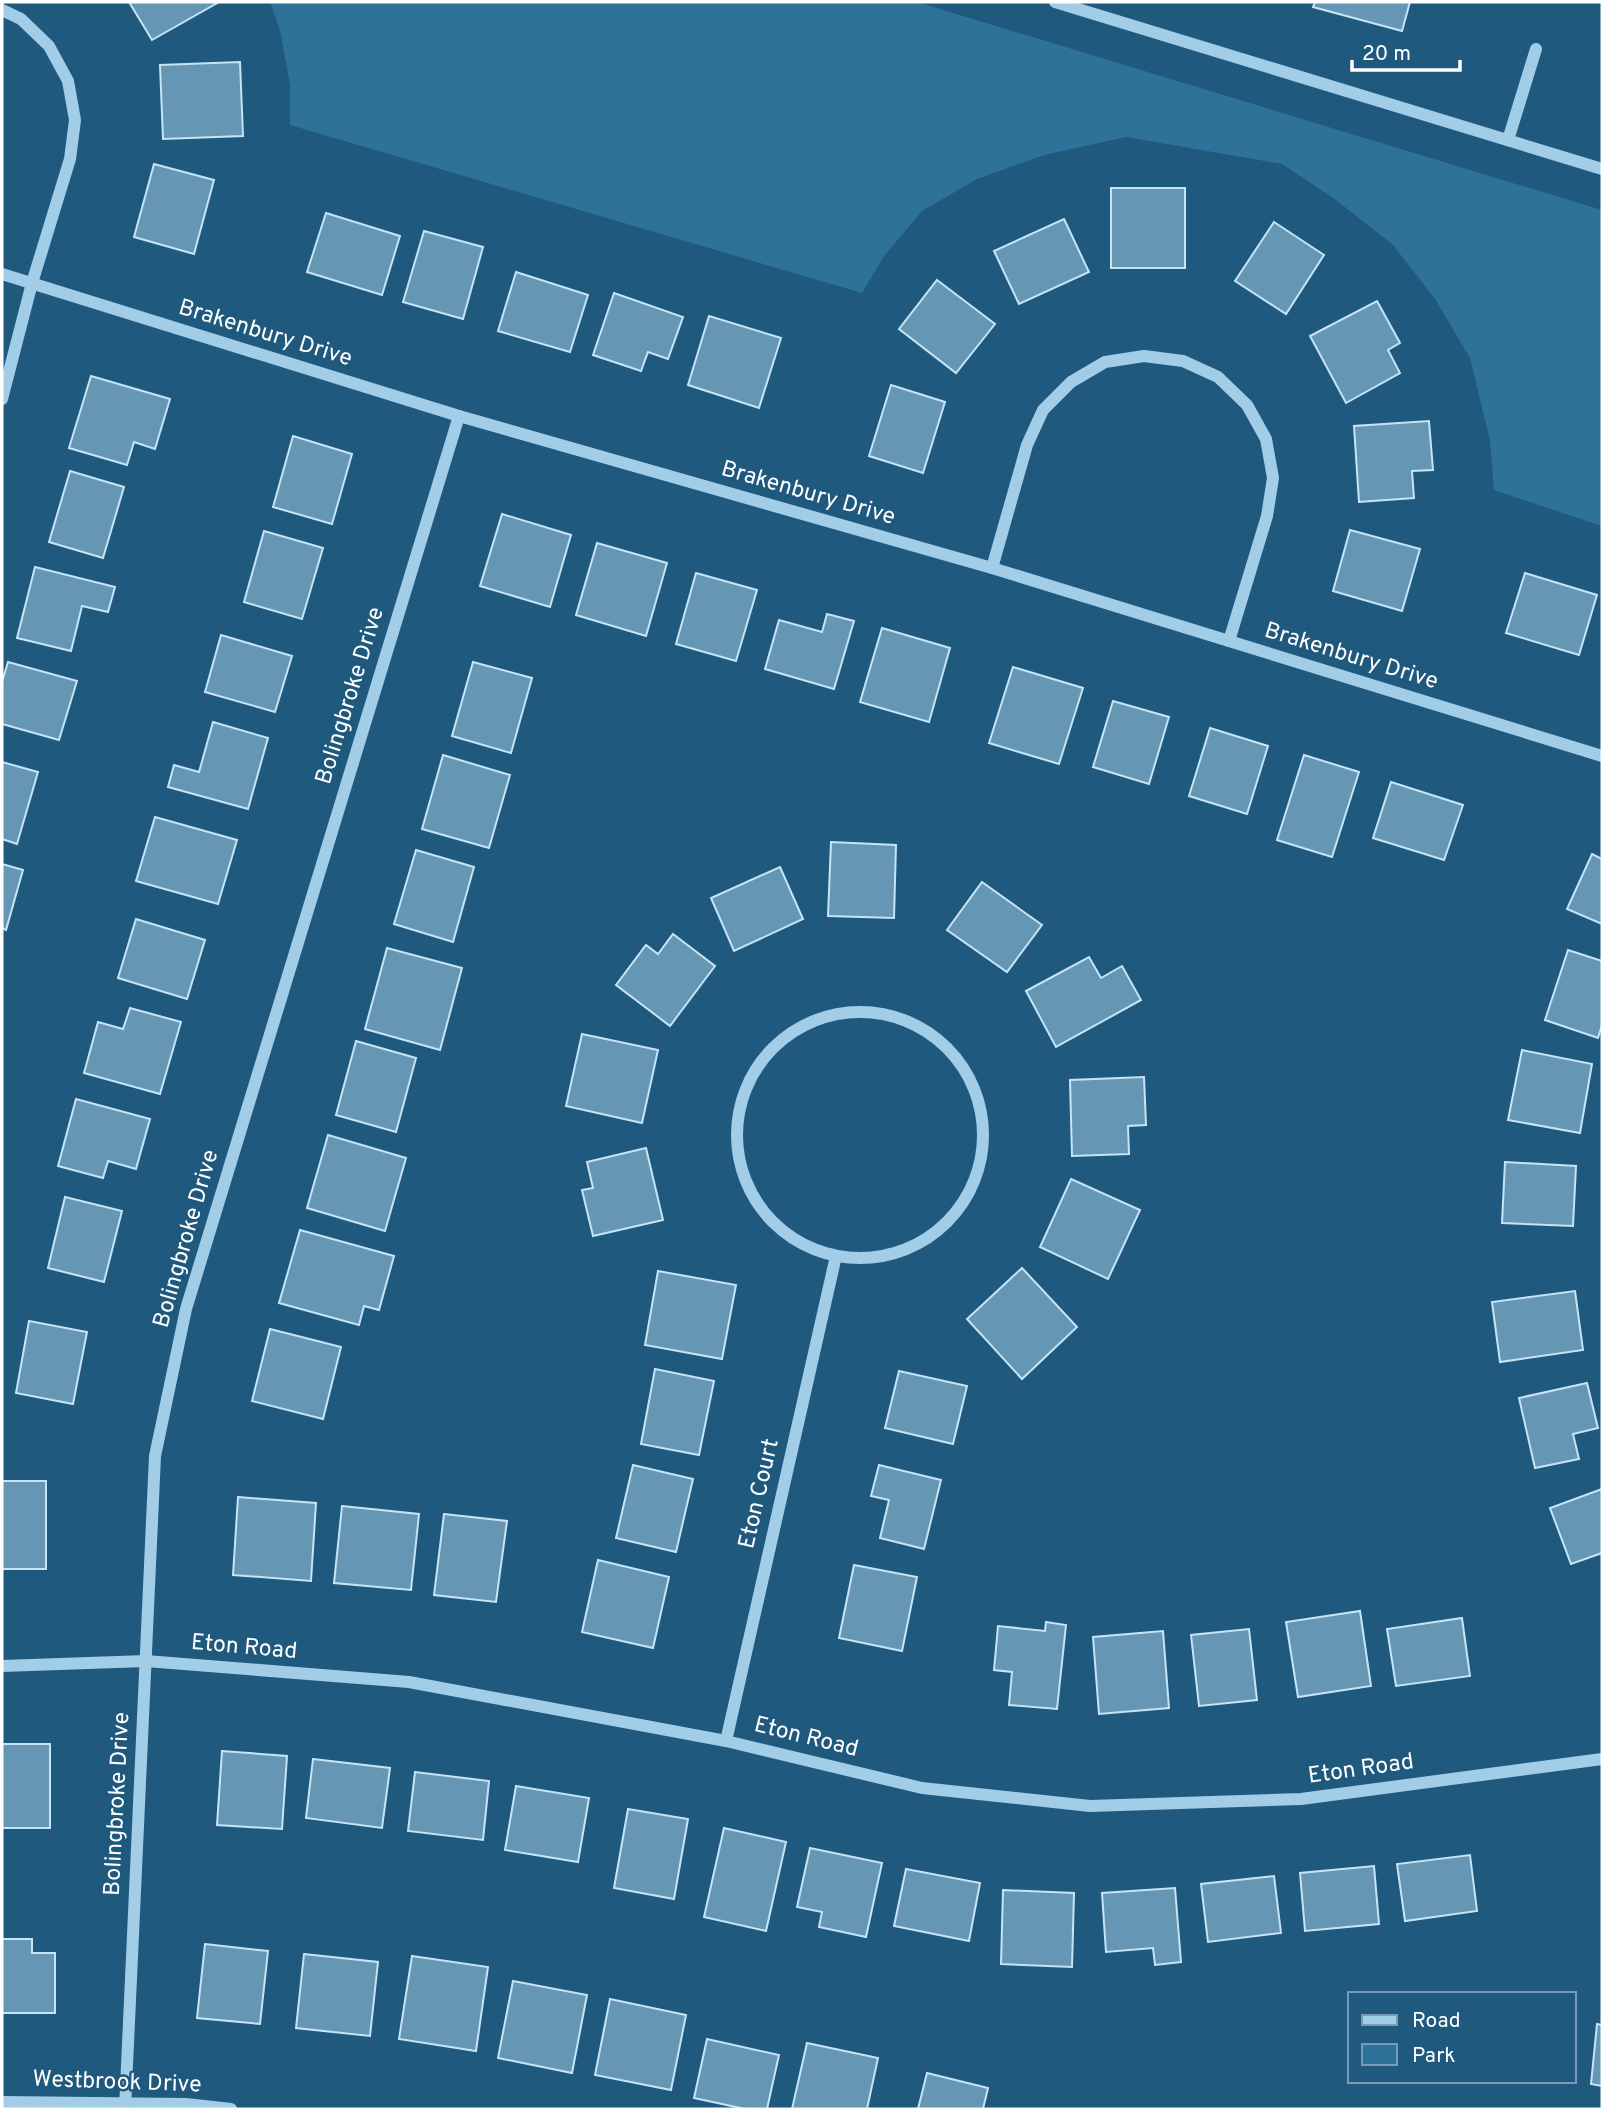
<svg xmlns="http://www.w3.org/2000/svg" width="1604" height="2111" font-family="Overpass,sans-serif">
<rect width="100%" height="100%" fill="#1f597d"/>
<polygon fill="#2f7299" points="270,2 917,2 1602,210 1602,526 1494,490 1490,441 1470,358 1435,299 1393,245 1336,200 1282,164 1126,137 1044,155 977,179 922,211 884,256 862,293 290,125 290,85 280,30"/>
<g fill="#6597b4" stroke="#c6e4f5" stroke-width="2">
<polygon points="129,2 219,2 152,40"/>
<polygon points="1315,2 1410,2 1402,31 1313,7"/>
<polygon points="240,62 243,136 163,139 160,65"/>
<polygon points="154,164 214,180 194,254 134,237"/>
<rect x="1111" y="188" width="74" height="80"/>
<polygon points="326,213 400,236 382,295 307,272"/>
<polygon points="1064,219 1089,272 1019,304 994,251"/>
<polygon points="1274,222 1324,255 1286,314 1235,281"/>
<polygon points="424,231 483,247 463,319 403,302"/>
<polygon points="516,272 588,295 570,352 498,331"/>
<polygon points="937,280 995,324 956,373 899,329"/>
<polygon points="614,293 683,317 668,359 648,352 641,371 593,355"/>
<polygon points="1377,301 1400,343 1388,350 1400,373 1346,403 1310,336"/>
<polygon points="709,316 781,338 759,408 688,385"/>
<polygon points="91,376 170,399 155,449 134,442 127,465 69,448"/>
<polygon points="891,385 945,402 923,473 869,456"/>
<polygon points="1429,421 1433,470 1412,471 1414,498 1359,502 1354,426"/>
<polygon points="293,436 352,454 332,524 273,507"/>
<polygon points="70,471 124,487 103,558 49,542"/>
<polygon points="502,514 571,535 550,607 480,586"/>
<polygon points="1350,530 1420,549 1402,611 1333,591"/>
<polygon points="264,531 323,548 302,619 244,602"/>
<polygon points="597,543 667,563 646,636 576,615"/>
<polygon points="35,567 115,587 108,612 82,606 71,651 17,638"/>
<polygon points="696,573 757,590 736,661 676,644"/>
<polygon points="1525,573 1597,595 1579,655 1506,633"/>
<polygon points="827,614 854,621 834,689 765,669 779,620 822,632"/>
<polygon points="882,628 950,648 929,722 860,702"/>
<polygon points="221,635 292,656 275,712 205,692"/>
<polygon points="8,662 77,681 59,740 2,724 2,682"/>
<polygon points="473,662 532,678 511,753 452,736"/>
<polygon points="1013,667 1083,688 1059,764 989,743"/>
<polygon points="1113,701 1169,717 1149,784 1093,767"/>
<polygon points="213,722 268,738 248,809 168,787 174,765 199,772"/>
<polygon points="1210,728 1268,746 1247,814 1189,796"/>
<polygon points="443,755 510,775 489,848 422,829"/>
<polygon points="1304,755 1359,772 1332,857 1277,840"/>
<polygon points="2,762 38,772 17,844 2,839"/>
<polygon points="1391,782 1463,805 1444,860 1373,838"/>
<polygon points="155,817 237,840 218,904 136,881"/>
<polygon points="831,842 896,845 894,918 828,916"/>
<polygon points="416,850 474,867 453,942 394,924"/>
<polygon points="1592,854 1602,859 1602,924 1567,909"/>
<polygon points="2,864 23,870 6,930 2,928"/>
<polygon points="780,867 803,919 734,951 711,898"/>
<polygon points="982,882 1042,925 1007,972 947,930"/>
<polygon points="136,919 205,940 187,999 118,978"/>
<polygon points="673,934 715,966 670,1026 616,985 646,945 658,954"/>
<polygon points="387,948 462,968 440,1050 365,1029"/>
<polygon points="1568,950 1602,961 1602,1025 1598,1038 1545,1020"/>
<polygon points="1089,957 1101,978 1122,966 1141,1000 1056,1047 1026,991"/>
<polygon points="130,1008 181,1022 160,1094 84,1073 98,1022 123,1029"/>
<polygon points="582,1034 658,1050 642,1123 566,1106"/>
<polygon points="356,1041 416,1058 396,1132 336,1115"/>
<polygon points="1522,1050 1592,1064 1580,1133 1508,1120"/>
<polygon points="1144,1077 1146,1125 1128,1126 1129,1154 1072,1156 1070,1080"/>
<polygon points="76,1099 150,1119 136,1169 108,1161 103,1178 58,1166"/>
<polygon points="328,1135 406,1158 385,1231 307,1208"/>
<polygon points="646,1148 663,1220 593,1236 582,1190 593,1188 587,1162"/>
<polygon points="1505,1162 1576,1166 1573,1226 1502,1223"/>
<polygon points="1071,1179 1140,1210 1108,1279 1040,1247"/>
<polygon points="65,1197 122,1211 104,1282 48,1268"/>
<polygon points="300,1230 394,1256 379,1310 364,1306 359,1325 279,1303"/>
<polygon points="1022,1268 1077,1327 1022,1379 967,1319"/>
<polygon points="658,1271 736,1285 722,1359 645,1345"/>
<polygon points="1575,1291 1583,1350 1500,1362 1492,1302"/>
<polygon points="29,1321 87,1332 73,1404 16,1393"/>
<polygon points="270,1329 341,1347 323,1419 252,1401"/>
<polygon points="655,1369 714,1381 699,1455 641,1444"/>
<polygon points="899,1371 967,1386 953,1444 885,1428"/>
<polygon points="1587,1383 1598,1428 1573,1434 1579,1459 1535,1468 1519,1398"/>
<polygon points="633,1465 693,1479 676,1552 616,1538"/>
<polygon points="879,1465 941,1480 924,1549 880,1538 889,1500 871,1496"/>
<rect x="2" y="1481" width="44" height="88"/>
<polygon points="1602,1489 1602,1553 1571,1564 1550,1508"/>
<polygon points="238,1497 316,1503 311,1581 233,1575"/>
<polygon points="342,1506 419,1514 411,1590 334,1583"/>
<polygon points="444,1514 507,1521 496,1602 434,1595"/>
<polygon points="598,1560 669,1577 653,1648 582,1632"/>
<polygon points="854,1565 917,1577 902,1651 839,1638"/>
<polygon points="1360,1611 1371,1686 1298,1697 1286,1622"/>
<polygon points="1462,1618 1470,1676 1396,1686 1387,1629"/>
<polygon points="1046,1622 1066,1625 1057,1709 1009,1705 1012,1672 994,1670 998,1626 1045,1631"/>
<polygon points="1249,1629 1257,1700 1199,1706 1191,1635"/>
<polygon points="1163,1631 1169,1708 1099,1714 1093,1637"/>
<rect x="2" y="1744" width="48" height="84"/>
<polygon points="222,1751 287,1756 282,1829 217,1825"/>
<polygon points="313,1759 390,1768 382,1828 306,1818"/>
<polygon points="415,1772 489,1781 483,1840 408,1831"/>
<polygon points="516,1786 589,1798 578,1862 505,1850"/>
<polygon points="628,1809 688,1819 674,1899 614,1888"/>
<polygon points="724,1828 786,1842 766,1931 704,1917"/>
<polygon points="810,1848 882,1863 866,1937 819,1927 822,1912 797,1907"/>
<polygon points="1470,1855 1477,1911 1405,1921 1397,1864"/>
<polygon points="1374,1866 1379,1924 1305,1931 1300,1873"/>
<polygon points="906,1869 980,1883 969,1941 894,1926"/>
<polygon points="1274,1876 1281,1933 1208,1942 1201,1884"/>
<polygon points="1175,1888 1181,1962 1155,1965 1153,1948 1106,1952 1102,1893"/>
<polygon points="1003,1890 1074,1893 1072,1967 1001,1964"/>
<polygon points="2,1939 32,1939 32,1953 55,1953 55,2013 2,2013"/>
<polygon points="205,1944 268,1951 260,2024 197,2018"/>
<polygon points="304,1954 378,1962 370,2036 296,2028"/>
<polygon points="412,1956 488,1967 476,2051 399,2039"/>
<polygon points="513,1981 587,1995 572,2073 498,2058"/>
<polygon points="610,1999 686,2015 671,2090 595,2075"/>
<polygon points="1597,2024 1602,2025 1602,2086 1591,2084"/>
<polygon points="707,2039 779,2055 767,2109 745,2109 694,2098"/>
<polygon points="807,2043 878,2058 867,2109 792,2109"/>
<polygon points="927,2073 988,2088 983,2109 918,2109"/>
</g>
<g fill="none" stroke-linecap="round" stroke-linejoin="round">
<g stroke="#a2cde7" stroke-width="12">
<polyline points="1055,2 1602,169"/>
<polyline points="2,10 21,19 49,46 68,81 75,120 70,159 32,283 2,399"/>
<polyline points="1508,140 1536,49"/>
<polyline points="2,274 459,416 992,568 1602,756"/>
<polyline points="992,568 1027,445 1043,410 1071,382 1105,362 1144,356 1183,361 1218,377 1247,405 1266,439 1273,478 1267,516 1229,641"/>
<circle cx="860" cy="1135" r="123"/>
<polyline points="2,1666 146,1661 409,1682 726,1741 922,1788 1090,1806 1301,1799 1602,1759"/>
<polyline points="726,1741 836,1256"/>
<polyline points="2,2102 186,2104 231,2109"/>
<polyline points="125,2109 155,1456 186,1309 459,416"/>
</g>
</g>
<g text-anchor="middle" dominant-baseline="central" stroke-width="5" stroke-linejoin="round" paint-order="stroke">
<g font-size="23" fill="#fff" stroke="#1f597d">
<text transform="translate(265 334) rotate(17)">Brakenbury Drive</text>
<text transform="translate(808 494) rotate(16)">Brakenbury Drive</text>
<text transform="translate(1351 657) rotate(17)">Brakenbury Drive</text>
<text transform="translate(351 696) rotate(-73)">Bolingbroke Drive</text>
<text transform="translate(187 1239) rotate(-74)">Bolingbroke Drive</text>
<text transform="translate(760 1494) rotate(-77)">Eton Court</text>
<text transform="translate(244 1648) rotate(5)">Eton Road</text>
<text transform="translate(806 1738) rotate(14)">Eton Road</text>
<text transform="translate(1361 1770) rotate(-8)">Eton Road</text>
<text transform="translate(118 1804) rotate(-87)">Bolingbroke Drive</text>
<text transform="translate(117 2083) rotate(2)">Westbrook Drive</text>
</g>
</g>
<rect width="1604" height="2111" fill="none" stroke="#ffffff" stroke-width="7"/>
<rect x="1348" y="1992" width="228" height="91" fill="#1f597d" stroke="#799bb1" stroke-width="2"/>
<rect x="1362" y="2015" width="35" height="10" fill="#a2cde7" stroke="#799bb1" stroke-width="2"/>
<text x="1412" y="2027" font-size="21" fill="#ffffff">Road</text>
<rect x="1362" y="2044" width="35" height="21" fill="#2f7299" stroke="#799bb1" stroke-width="2"/>
<text x="1412" y="2062" font-size="21" fill="#ffffff">Park</text>
<path d="M1352 60v10h108v-10" fill="none" stroke="#ffffff" stroke-width="3.5"/>
<text x="1362" y="60" font-size="21" fill="#ffffff" stroke="#1f597d" stroke-width="5" paint-order="stroke">20 m</text>
</svg>
